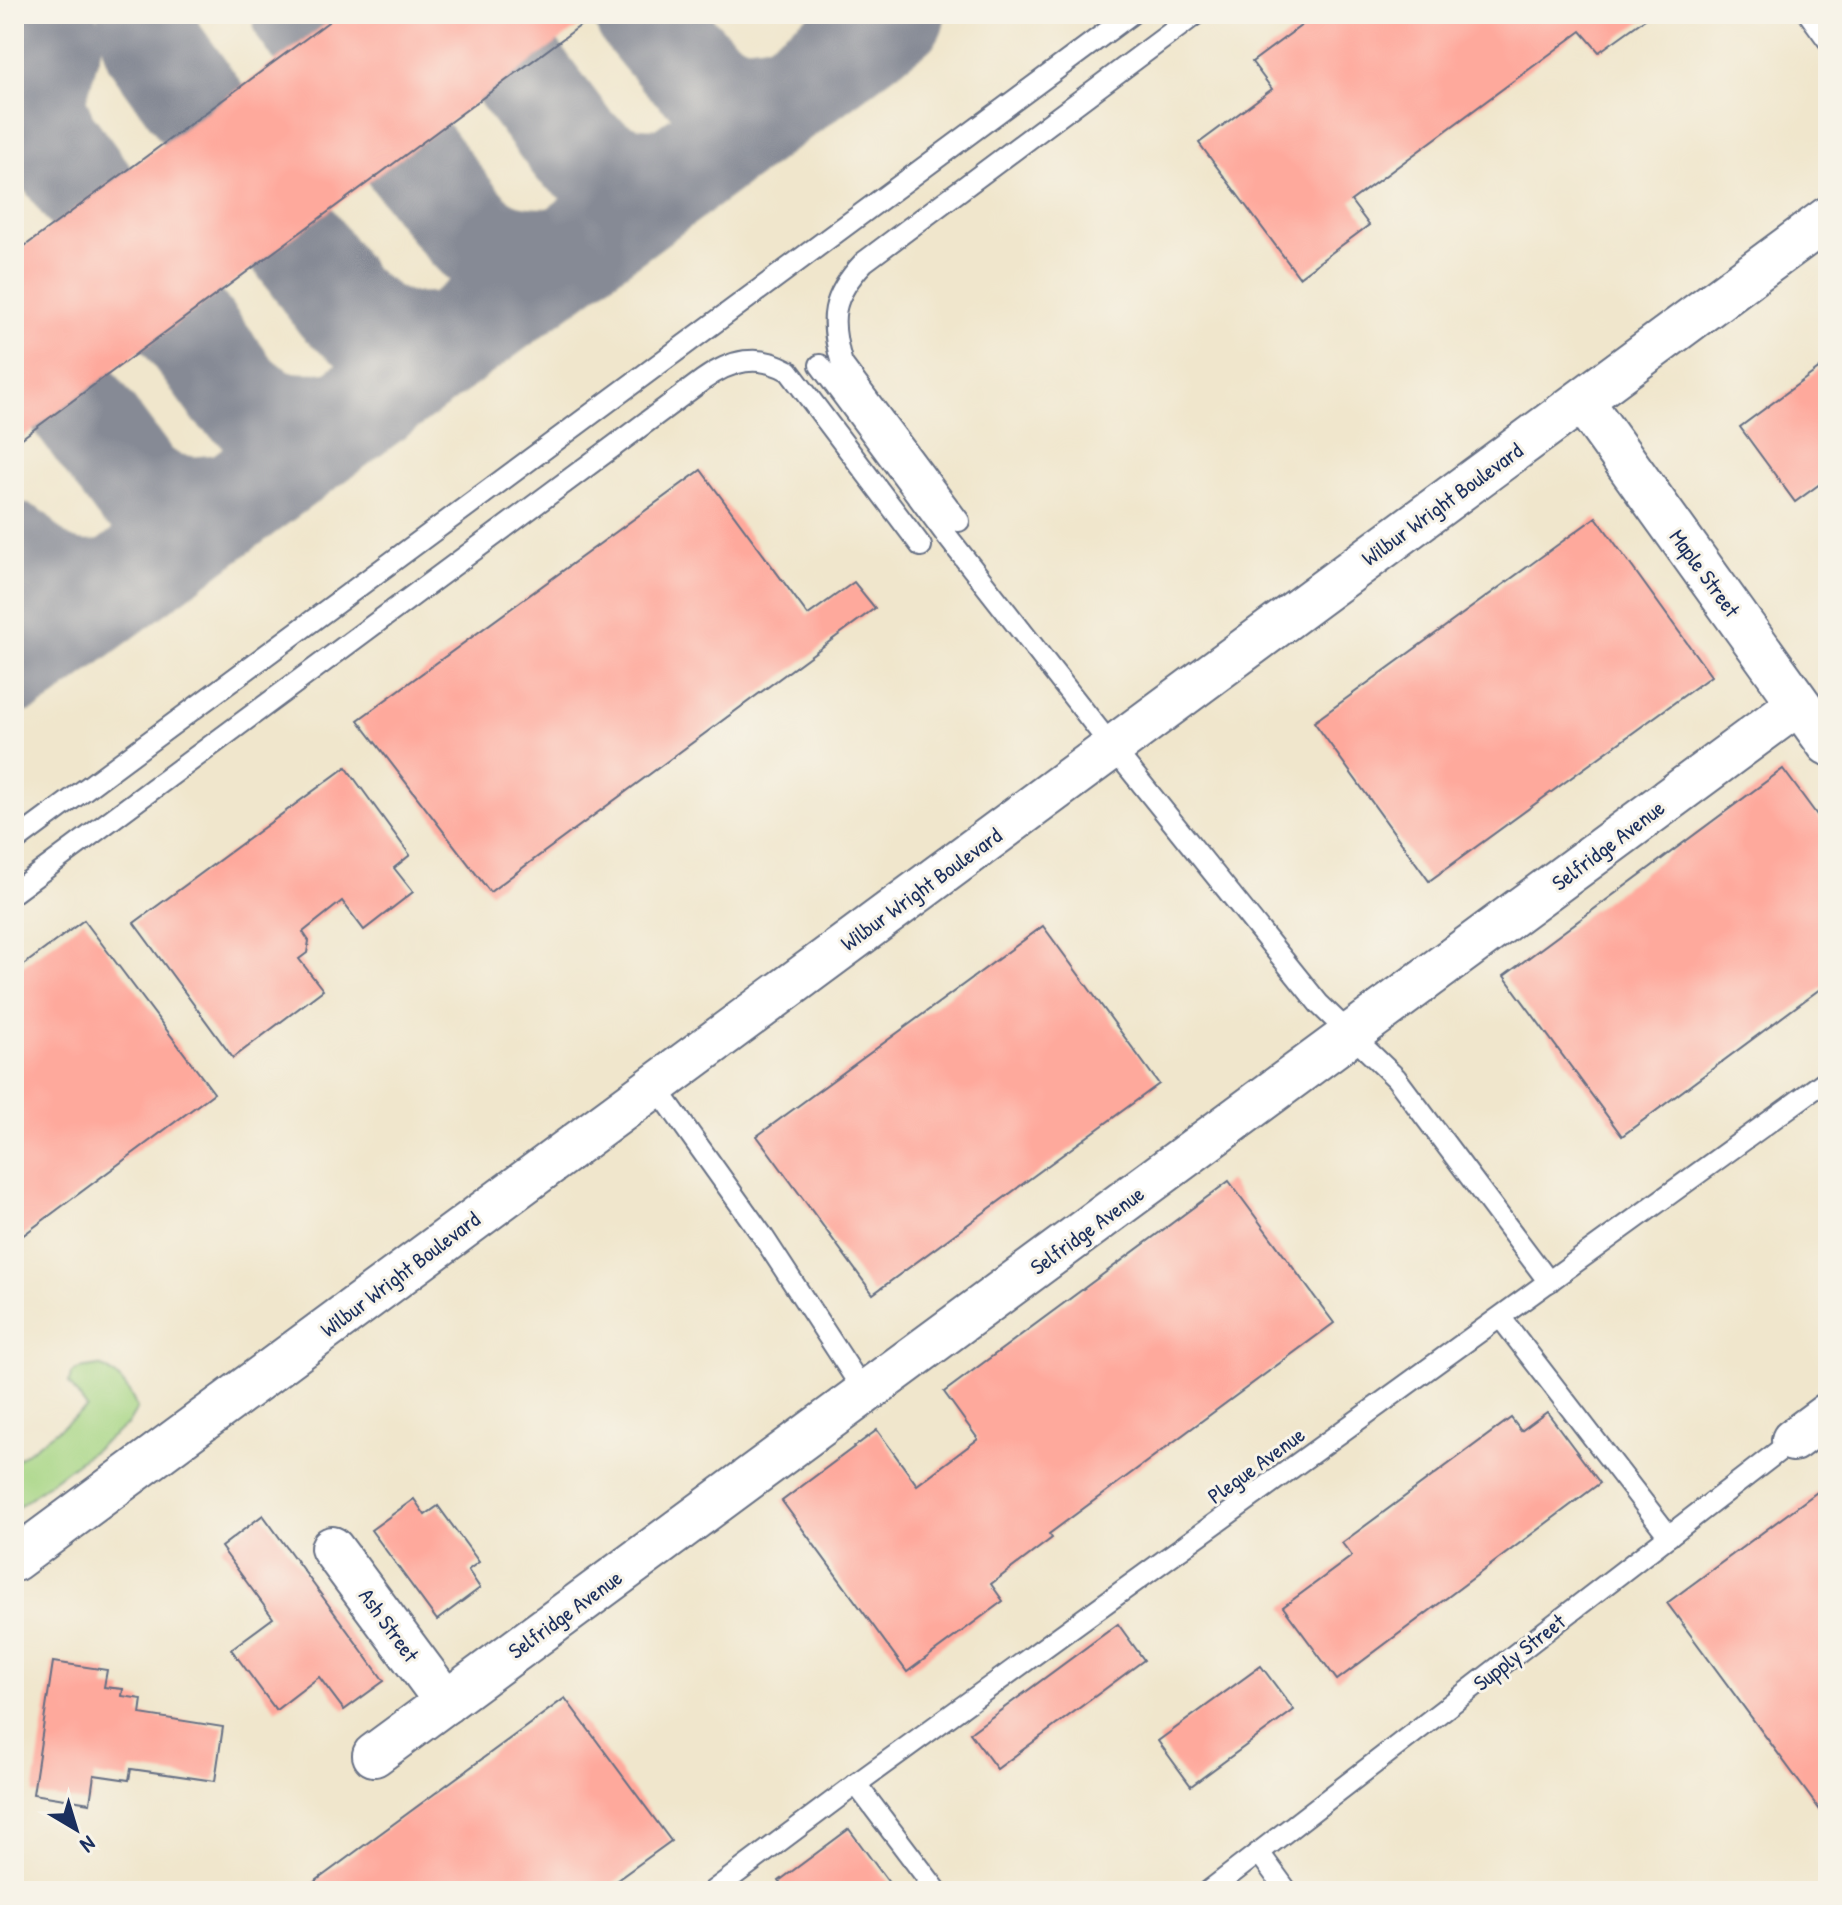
<svg xmlns="http://www.w3.org/2000/svg" width="1842" height="1905" font-family="'Patrick Hand',sans-serif">
<rect width="100%" height="100%" fill="#f7f3e8"/>
<filter id="ink" filterUnits="userSpaceOnUse"><feTurbulence type="fractalNoise" baseFrequency=".0125" numOctaves="2"/><feDisplacementMap in="SourceGraphic" scale="16" xChannelSelector="R" yChannelSelector="G"/><feConvolveMatrix kernelMatrix="1 2 1 2 8 2 1 2 1" color-interpolation-filters="sRGB"/></filter>
<filter id="wash" filterUnits="userSpaceOnUse"><feTurbulence type="fractalNoise" baseFrequency=".006" numOctaves="4" result="noise"/><feDisplacementMap in="SourceGraphic" scale="32" xChannelSelector="R" yChannelSelector="G"/><feGaussianBlur stdDeviation="1.8" result="paint"/><feColorMatrix in="noise" values="0 0 0 0 0 0 0 0 0 0 0 0 0 0 0 0 0 1.4 0 .05"/><feComposite in="paint" operator="in"/></filter>
<g filter="url(#wash)">
<rect width="100%" height="100%" fill="#f0e6cc"/>
<path fill="#a6d583" stroke="#608270" stroke-width="2" d="M99,1366C119,1373 130,1390 137,1409L128,1424L14,1510V1462L87,1408L69,1383L71,1374L79,1369Z"/>
<g fill="none" stroke-linecap="round" stroke-linejoin="round">
<g stroke="#868a95" stroke-width="100">
<path d="M149,14L147,24L153,45L339,303C380,338 397,348 452,340"/>
<path d="M302,14L454,214C463,223 471,235 481,242C504,258 537,259 563,257"/>
<path d="M475,14L575,147C610,175 627,182 672,177"/>
<path d="M644,14C666,41 701,88 736,96C750,99 771,94 786,94"/>
<path d="M52,40L34,102L48,138L232,389C269,426 292,425 342,421"/>
<polyline points="14,320 137,486 161,502 193,507 232,503"/>
<path d="M14,552C44,588 69,595 114,589"/>
<polyline points="14,664 895,14"/>
</g>
</g>
<g id="blocks">
<g fill="#fea99c">
<polygon points="339,14 596,14 14,444 14,254"/>
<polygon points="1317,14 1652,14 1599,52 1581,31 1351,201 1369,225 1299,277 1199,143 1272,89 1252,62"/>
<polygon points="1828,362 1828,478 1795,502 1740,427"/>
<polygon points="701,470 808,615 854,582 875,608 490,892 358,720"/>
<polygon points="1596,517 1711,676 1429,881 1314,722"/>
<polygon points="346,767 410,855 394,868 413,892 364,930 342,901 303,932 309,941 307,953 299,959 323,990 233,1058 134,923"/>
<polygon points="1783,769 1828,830 1828,983 1622,1136 1504,976"/>
<polygon points="84,920 214,1093 14,1242 14,972"/>
<polygon points="1043,926 1159,1084 873,1294 757,1136"/>
<polygon points="1229,1181 1334,1323 1049,1534 1052,1538 991,1584 1003,1601 907,1672 782,1501 877,1430 917,1485 978,1439 944,1392"/>
<polygon points="1547,1412 1600,1483 1337,1680 1283,1607 1352,1556 1342,1543 1511,1418 1521,1431"/>
<polygon points="1828,1484 1828,1821 1667,1603"/>
<polygon points="414,1499 425,1515 438,1506 479,1562 468,1570 480,1588 437,1620 371,1530"/>
<polygon points="263,1515 384,1681 344,1710 319,1677 276,1710 231,1649 273,1618 221,1547"/>
<polygon points="1118,1624 1144,1660 997,1769 970,1733"/>
<polygon points="53,1662 107,1670 104,1687 123,1689 122,1696 142,1699 140,1714 223,1727 215,1781 131,1769 129,1780 94,1775 90,1803 33,1794"/>
<polygon points="1261,1666 1294,1710 1191,1786 1158,1741"/>
<polygon points="565,1698 671,1841 602,1891 302,1891"/>
<polygon points="849,1829 895,1891 786,1891 779,1881"/>
</g>
</g>
</g>
<g filter="url(#ink)">
<use href="#blocks" fill-opacity="0" stroke="#666f84" stroke-width="2"/>
<g fill="none" stroke-linecap="round" stroke-linejoin="round">
<defs>
<g id="lane">
<polyline points="1809,14 1828,40"/>
<polyline points="820,365 947,536 1113,748 1319,1004 1396,1078 1549,1282"/>
<path d="M959,521L842,364C829,319 831,297 864,262L1196,14"/>
<polyline points="14,842 1131,14"/>
<path d="M14,892L703,380C731,360 758,353 789,371L921,546"/>
<polyline points="655,1085 762,1235 865,1393"/>
<polyline points="1501,1318 1669,1536"/>
<polyline points="856,1784 937,1891"/>
<polyline points="1260,1854 1287,1891"/>
<polyline points="713,1891 856,1784 1828,1079"/>
<polyline points="1209,1891 1793,1440"/>
</g>
<g id="street">
<polyline points="1582,401 1828,744"/>
<polyline points="1793,1440 1828,1414"/>
<polyline points="332,1548 446,1702"/>
<polyline points="14,1560 1828,218"/>
<polyline points="374,1755 1798,704"/>
</g>
</defs>
<use href="#lane" stroke="#666f84" stroke-width="24"/>
<use href="#street" stroke="#666f84" stroke-width="46"/>
<use href="#lane" stroke="#fff" stroke-width="20"/>
<use href="#street" stroke="#fff" stroke-width="42"/>
</g>
</g>
<g text-anchor="middle" dominant-baseline="central" stroke-width="6" stroke-linejoin="round" paint-order="stroke">
<g font-size="22" fill="#1b2f5e" stroke="#f7f3e8">
<text transform="translate(1442 504) rotate(-36)">Wilbur Wright Boulevard</text>
<text transform="translate(1705 573) rotate(54)">Maple Street</text>
<text transform="translate(1608 845) rotate(-37)">Selfridge Avenue</text>
<text transform="translate(921 889) rotate(-36)">Wilbur Wright Boulevard</text>
<text transform="translate(1087 1230) rotate(-36)">Selfridge Avenue</text>
<text transform="translate(400 1274) rotate(-37)">Wilbur Wright Boulevard</text>
<text transform="translate(1256 1465) rotate(-36)">Plegue Avenue</text>
<text transform="translate(565 1614) rotate(-36)">Selfridge Avenue</text>
<text transform="translate(389 1625) rotate(54)">Ash Street</text>
<text transform="translate(1519 1652) rotate(-38)">Supply Street</text>
</g>
</g>
<rect width="1842" height="1905" fill="none" stroke="#f7f3e8" stroke-width="48"/>
<g transform="translate(76 1829) rotate(142)" stroke="#f7f3e8" stroke-width="6" paint-order="stroke">
<path d="M0-6L14 30L0 20L-14 30Z" fill="#1b2f5e"/>
<text y="-12" font-size="22" font-weight="bold" text-anchor="middle" fill="#1b2f5e">N</text>
</g>
</svg>
